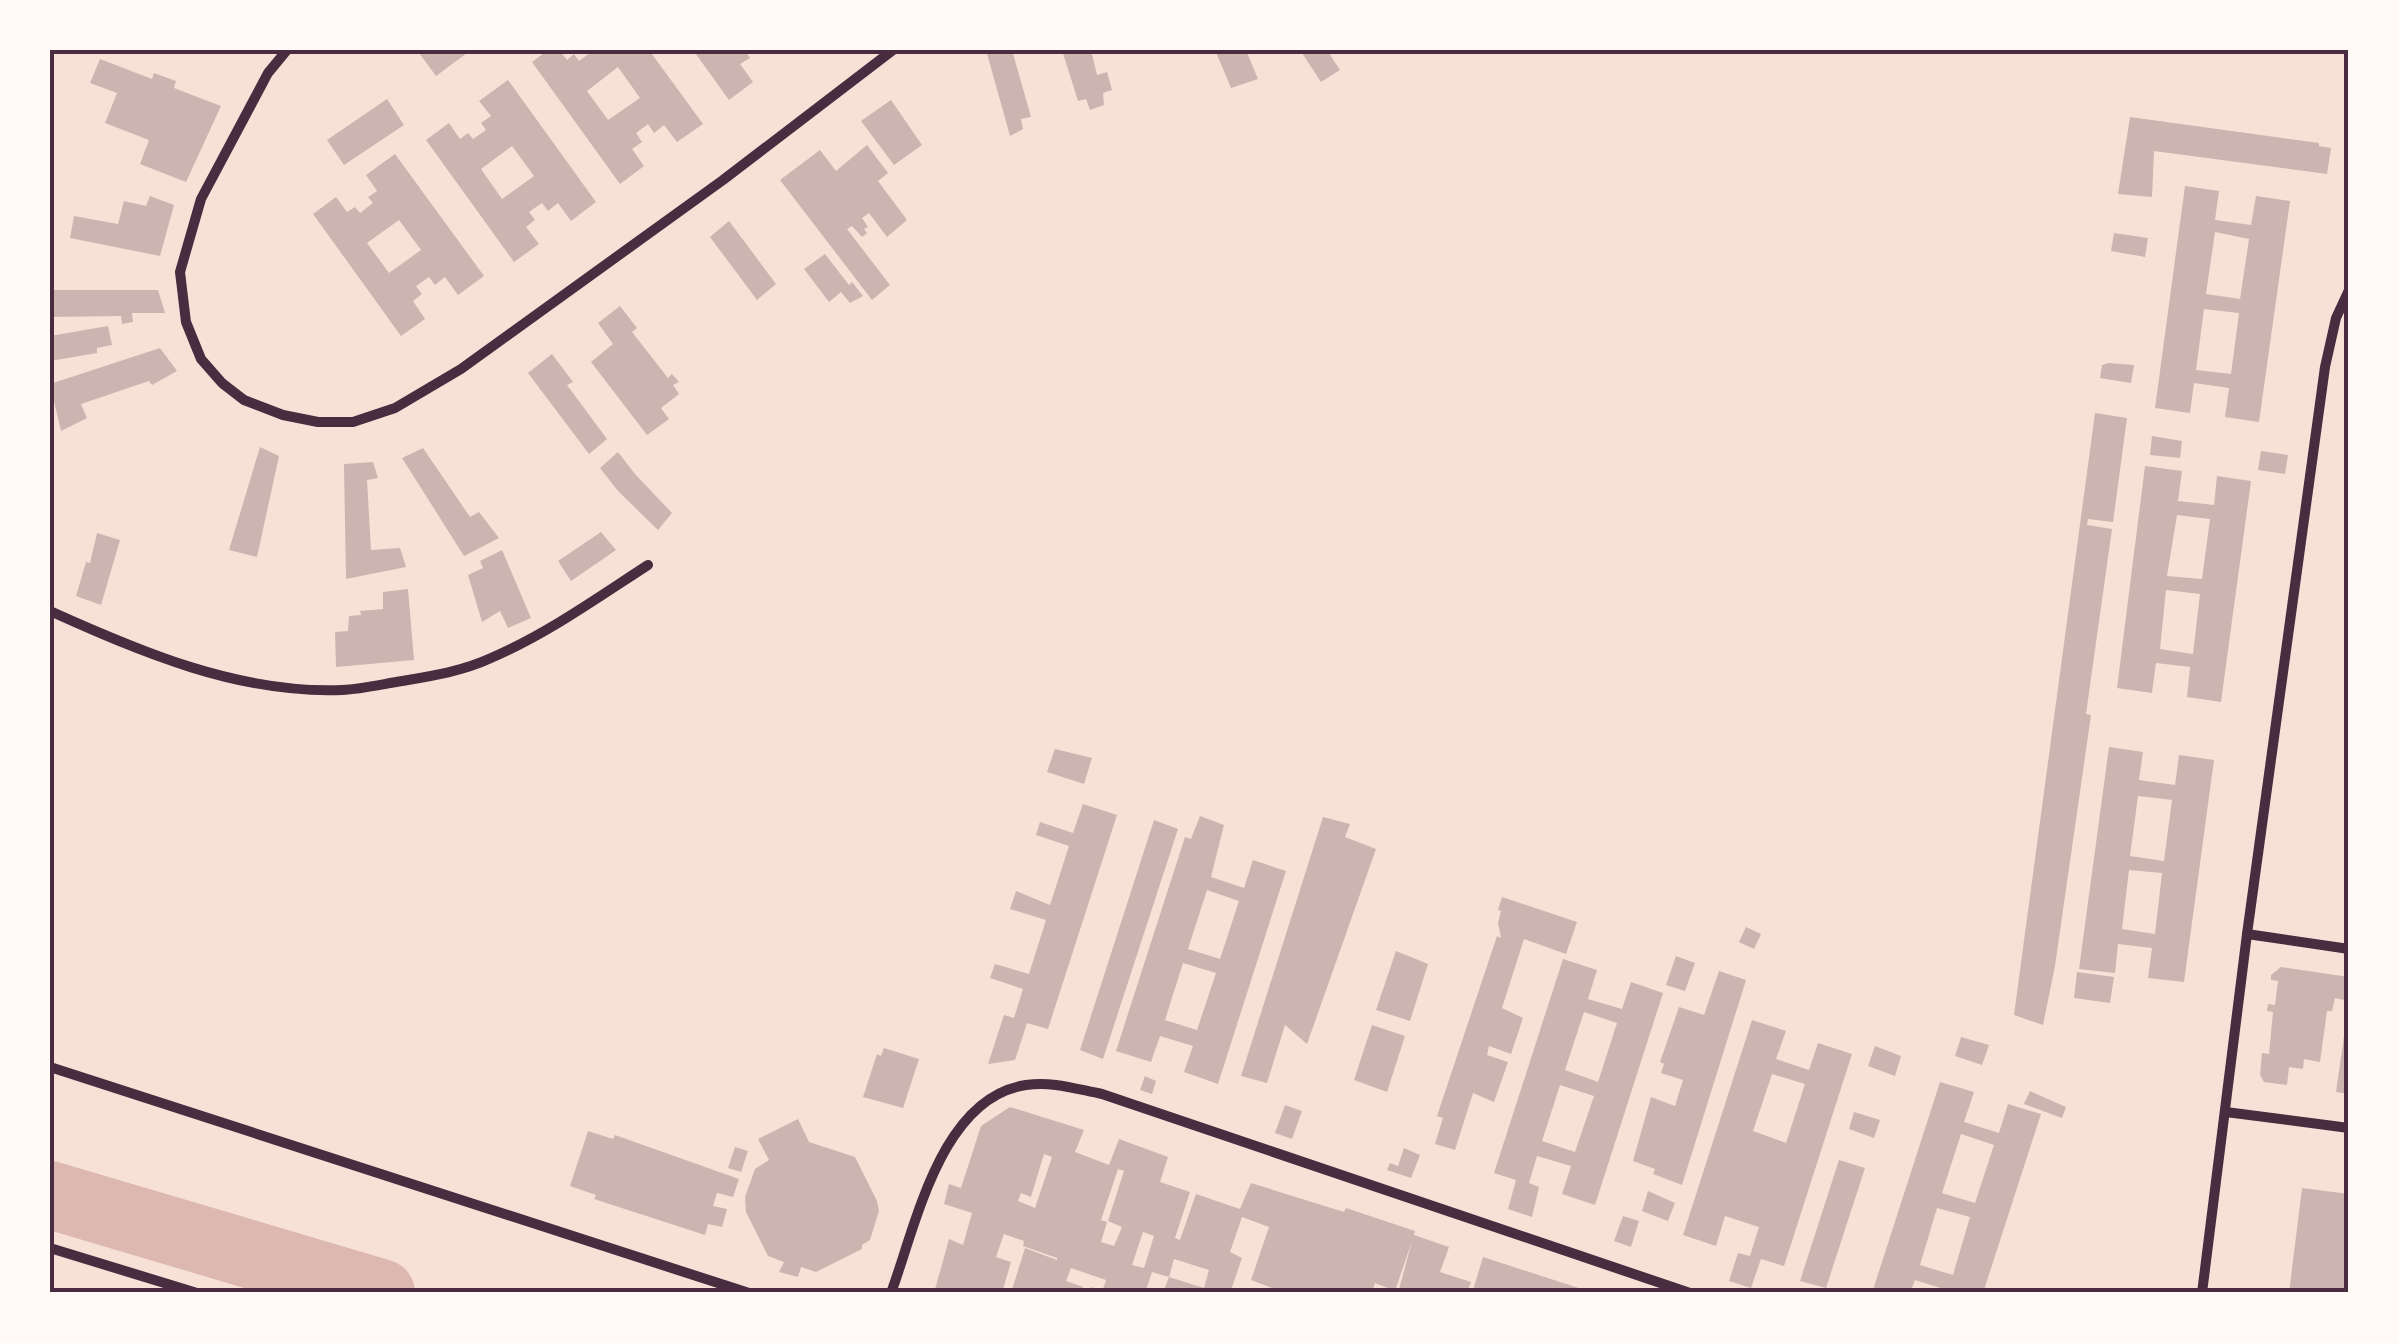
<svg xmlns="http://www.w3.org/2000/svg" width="2399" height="1343" font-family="Karla,sans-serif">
<rect width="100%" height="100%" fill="#f7e1d7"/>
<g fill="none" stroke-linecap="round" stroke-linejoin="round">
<polyline stroke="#dcb8b0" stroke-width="68" points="50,1195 381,1293"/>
</g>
<g fill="#ccb4b1" fill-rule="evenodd">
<polygon points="424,50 471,50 436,76 419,53"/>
<path d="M548,50H559L567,60L574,54L579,61L594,50H649L703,124L677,142L664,125L654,133L648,124L636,133L642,142L632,149L644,166L620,184L532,62ZM618,67L640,98L608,120L587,91Z"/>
<polygon points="693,50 744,50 750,58 740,64 753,82 729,100"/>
<polygon points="986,50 1012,50 1031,117 1021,119 1023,129 1010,136"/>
<polygon points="1062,50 1091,50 1097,75 1107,72 1112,90 1103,93 1104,105 1090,110 1086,99 1078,101"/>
<polygon points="1215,50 1246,50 1258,79 1231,88"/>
<polygon points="1300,50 1327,50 1340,70 1321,82"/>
<polygon points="100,59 152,79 154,73 176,81 174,88 221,106 186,182 140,164 149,140 105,123 117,93 90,83"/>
<path d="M508,80L596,202L571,221L558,203L548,211L542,203L529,212L535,220L526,227L539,244L514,262L426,140L449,123L460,139L468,133L473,139L486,130L481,123L491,116L479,101ZM512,146L534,176L502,199L481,169Z"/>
<polygon points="387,99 404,125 344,165 327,140"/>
<polygon points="891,100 922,145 894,165 861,121"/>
<polygon points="2130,117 2319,143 2319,146 2331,148 2327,174 2154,151 2152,197 2118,194"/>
<polygon points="867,145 888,173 878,181 907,220 887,237 869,213 862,218 868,227 864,229 867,233 862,237 852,226 847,229 890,285 872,300 780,180 820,150 836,171"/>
<path d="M395,154L484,276L458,295L445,277L435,285L429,277L416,286L422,294L413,301L425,319L401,336L313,214L336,197L347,212L355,207L360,213L373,203L368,197L377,191L366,175ZM399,220L421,250L389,273L367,243Z"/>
<path d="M2185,186L2219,191L2215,220L2251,225L2256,196L2290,201L2259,422L2225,417L2229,388L2194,383L2190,413L2155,408ZM2215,232L2249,239L2240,299L2206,294ZM2204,309L2239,313L2231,374L2196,370Z"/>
<polygon points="150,196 174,205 160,256 70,238 74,216 118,224 124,201 146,206"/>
<polygon points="729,221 776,284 757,300 710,237"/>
<polygon points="2114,233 2148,238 2145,257 2111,251"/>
<polygon points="825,254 849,285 852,282 863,296 850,303 841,292 829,302 804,269"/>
<polygon points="50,290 158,290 165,313 132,313 133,322 122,324 121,316 50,317"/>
<polygon points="620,306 637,328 632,332 668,378 672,374 679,382 673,385 679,394 661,408 669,419 647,435 591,362 613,344 598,323"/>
<polygon points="108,326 112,345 97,348 97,353 50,361 50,336"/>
<polygon points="160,348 177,371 152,385 149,381 81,404 87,418 61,431 50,384"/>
<polygon points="552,354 573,382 567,385 607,439 589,454 528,373"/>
<polygon points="2109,363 2134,365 2131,383 2100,378 2102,365"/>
<polygon points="2095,413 2127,418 2113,522 2088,519 2087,525 2112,529 2086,714 2091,715 2055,966 2043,1025 2014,1015"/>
<polygon points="2152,436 2182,441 2180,458 2150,455"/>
<polygon points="260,447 279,456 257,557 229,550"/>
<polygon points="423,448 470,517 479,512 499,538 464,556 402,458"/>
<polygon points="2261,451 2288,455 2285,474 2258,470"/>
<polygon points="618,452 635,474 672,513 658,530 618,491 600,468"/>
<polygon points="373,462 378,478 367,480 371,550 400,548 406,567 346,579 344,464"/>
<path d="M2145,466L2182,471L2178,501L2214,505L2217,476L2251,481L2221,702L2187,697L2190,667L2156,663L2152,693L2117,688ZM2177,515L2210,519L2202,579L2167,576ZM2166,590L2200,594L2193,654L2160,649Z"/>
<polygon points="601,532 616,550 571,581 558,561"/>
<polygon points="97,533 120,540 101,605 76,596 86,562 90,563"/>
<polygon points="502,550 531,618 508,628 500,611 482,622 468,575 483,568 480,561"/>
<polygon points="408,589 414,660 336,667 335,632 348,631 349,616 361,615 360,611 383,609 383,592"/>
<path d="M2109,747L2143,752L2139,780L2175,785L2179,755L2214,760L2184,982L2148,978L2152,948L2118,944L2115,973L2079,969ZM2138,796L2172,800L2164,861L2130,856ZM2129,870L2162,873L2155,934L2122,929Z"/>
<polygon points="1055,749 1092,758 1084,784 1047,772"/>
<polygon points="1083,804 1117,815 1048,1029 1027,1023 1015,1060 988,1064 1004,1015 1014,1018 1023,989 990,978 995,964 1029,974 1046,920 1010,909 1016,891 1050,905 1069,846 1036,835 1040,822 1073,833"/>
<path d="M1200,816L1224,825L1211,877L1244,888L1253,860L1286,871L1218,1084L1184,1072L1193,1046L1160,1036L1151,1062L1116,1051L1185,837L1191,839ZM1207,890L1239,901L1220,959L1188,949ZM1183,963L1216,973L1197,1030L1165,1020Z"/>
<polygon points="1323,817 1350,824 1345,837 1376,849 1307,1044 1285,1025 1267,1083 1241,1076"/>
<polygon points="1154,820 1178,829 1103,1059 1080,1050"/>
<polygon points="1502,897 1577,922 1566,954 1524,939 1502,1008 1523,1018 1511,1054 1489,1046 1487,1055 1508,1062 1494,1102 1473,1093 1455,1150 1435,1144 1443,1118 1437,1116 1497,936 1501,938 1498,923 1501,911 1498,910"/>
<polygon points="1746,927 1761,934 1754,949 1739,942"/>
<polygon points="1396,951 1428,964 1410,1021 1376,1010"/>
<polygon points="1676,956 1695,963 1685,991 1666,985"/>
<path d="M1563,959L1597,970L1588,999L1622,1009L1631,982L1663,993L1595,1205L1562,1194L1571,1166L1537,1156L1529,1183L1539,1187L1532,1217L1508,1209L1516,1180L1494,1173ZM1584,1012L1617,1023L1598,1082L1565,1070ZM1560,1085L1594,1096L1575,1152L1542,1141Z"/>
<polygon points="2281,967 2349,977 2349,1001 2335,998 2332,1011 2327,1011 2320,1062 2304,1059 2303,1069 2289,1067 2287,1085 2264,1082 2260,1075 2262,1053 2269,1054 2273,1012 2267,1011 2268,1004 2275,1005 2278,981 2271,980 2271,975"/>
<polygon points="1719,971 1746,980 1682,1185 1653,1174 1655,1169 1633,1161 1651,1097 1675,1106 1683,1080 1661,1073 1664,1064 1660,1062 1679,1007 1704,1015"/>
<polygon points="2077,972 2114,977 2110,1003 2074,998"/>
<polygon points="2347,1015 2349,1015 2349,1094 2336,1092"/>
<path d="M1752,1020L1786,1031L1776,1059L1809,1070L1818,1043L1852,1054L1784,1266L1761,1259L1751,1288L1729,1281L1738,1253L1750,1256L1759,1227L1725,1216L1716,1246L1683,1235ZM1772,1074L1805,1084L1786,1143L1753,1131Z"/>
<polygon points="1372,1025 1405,1036 1387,1092 1354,1080"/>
<polygon points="1961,1037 1989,1045 1982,1065 1955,1056"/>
<polygon points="1875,1046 1901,1056 1895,1076 1868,1066"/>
<polygon points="884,1048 919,1059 903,1108 863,1097 877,1054 881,1056"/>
<polygon points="1145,1076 1156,1081 1152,1094 1140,1090"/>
<path d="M1940,1082L1974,1092L1964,1122L1999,1133L2008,1104L2041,1114L1983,1293H1946L1947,1290L1915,1280L1910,1293H1872ZM1961,1134L1994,1145L1975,1203L1942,1193ZM1937,1208L1970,1217L1953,1275L1920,1265Z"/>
<polygon points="2030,1091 2066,1107 2062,1118 2024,1104"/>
<polygon points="1285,1105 1302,1111 1292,1139 1275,1133"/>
<path d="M1010,1107L1084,1130L1075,1152L1109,1165L1119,1139L1168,1157L1160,1182L1190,1192L1175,1238L1180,1240L1196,1194L1240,1209L1251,1183L1344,1212L1346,1208L1415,1231L1414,1235L1449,1247L1440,1272L1471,1282L1467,1293H1398L1412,1241L1395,1291L1375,1283L1372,1293L1318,1290L1317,1293H1285L1251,1280L1269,1227L1242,1217L1230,1252L1242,1258L1230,1293H1163L1169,1277L1204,1288L1209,1270L1174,1259L1169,1277L1152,1272L1145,1293H1089L1091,1287L1102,1292L1106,1280L1071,1268L1066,1281L1083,1287L1081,1293H1011L1025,1248L1057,1260V1258L1023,1246L1024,1241L1004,1234L996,1257L1011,1262L1002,1293H934L949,1239L963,1245L972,1213L944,1204L949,1184L961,1188L981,1126ZM1044,1154L1052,1157L1035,1208L1018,1201L1021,1193L1031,1197ZM1118,1169L1124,1171L1108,1221L1122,1227L1114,1246L1101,1242L1107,1222L1101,1220ZM1143,1232L1154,1236L1144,1268L1132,1265Z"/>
<polygon points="1854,1112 1880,1120 1874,1138 1849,1129"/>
<polygon points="798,1119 809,1142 855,1157 877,1201 879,1211 870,1240 862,1245 862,1249 816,1272 801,1267 798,1277 779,1272 784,1262 768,1256 746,1212 745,1197 755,1169 769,1160 758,1139"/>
<polygon points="588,1131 613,1139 615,1135 739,1179 733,1197 717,1193 713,1206 727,1209 722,1227 708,1224 705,1235 594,1199 596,1195 570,1186"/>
<polygon points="735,1147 748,1151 741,1172 728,1168"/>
<polygon points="1404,1148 1420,1155 1411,1178 1387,1170 1390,1163 1398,1166"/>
<polygon points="1839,1160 1865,1168 1826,1288 1800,1281"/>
<polygon points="2302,1188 2349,1194 2349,1293 2289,1293"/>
<polygon points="1648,1191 1675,1203 1668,1221 1642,1211"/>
<polygon points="1623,1216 1639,1221 1631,1247 1614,1241"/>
<polygon points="1483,1257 1591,1292 1591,1293 1475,1293 1473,1290"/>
</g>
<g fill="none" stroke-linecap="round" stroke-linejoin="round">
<g stroke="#4a2c40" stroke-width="10">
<polyline points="287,50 268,73 201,199 180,272 186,322 201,359 222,383 244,400 283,415 318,422 353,422 395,408 461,369 723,180 893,50"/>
<path d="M50,611C141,652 239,694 342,690C362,689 383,684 402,681C432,676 463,671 491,658C547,634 597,598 648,565"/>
<polyline points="2247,934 2349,949"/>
<polyline points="50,1067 749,1293"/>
<polyline points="2226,1112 2349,1128"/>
<polyline points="50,1248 197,1293"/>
<path d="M891,1293C916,1225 941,1097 1026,1085C1052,1081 1076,1089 1102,1094L1690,1293"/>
<polyline points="2202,1293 2247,934 2325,367 2336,318 2349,290"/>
</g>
</g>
<rect width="2399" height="1343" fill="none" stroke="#fffaf5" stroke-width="105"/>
<rect x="52" y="52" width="2294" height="1238" fill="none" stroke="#4a2c40" stroke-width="4"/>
</svg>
